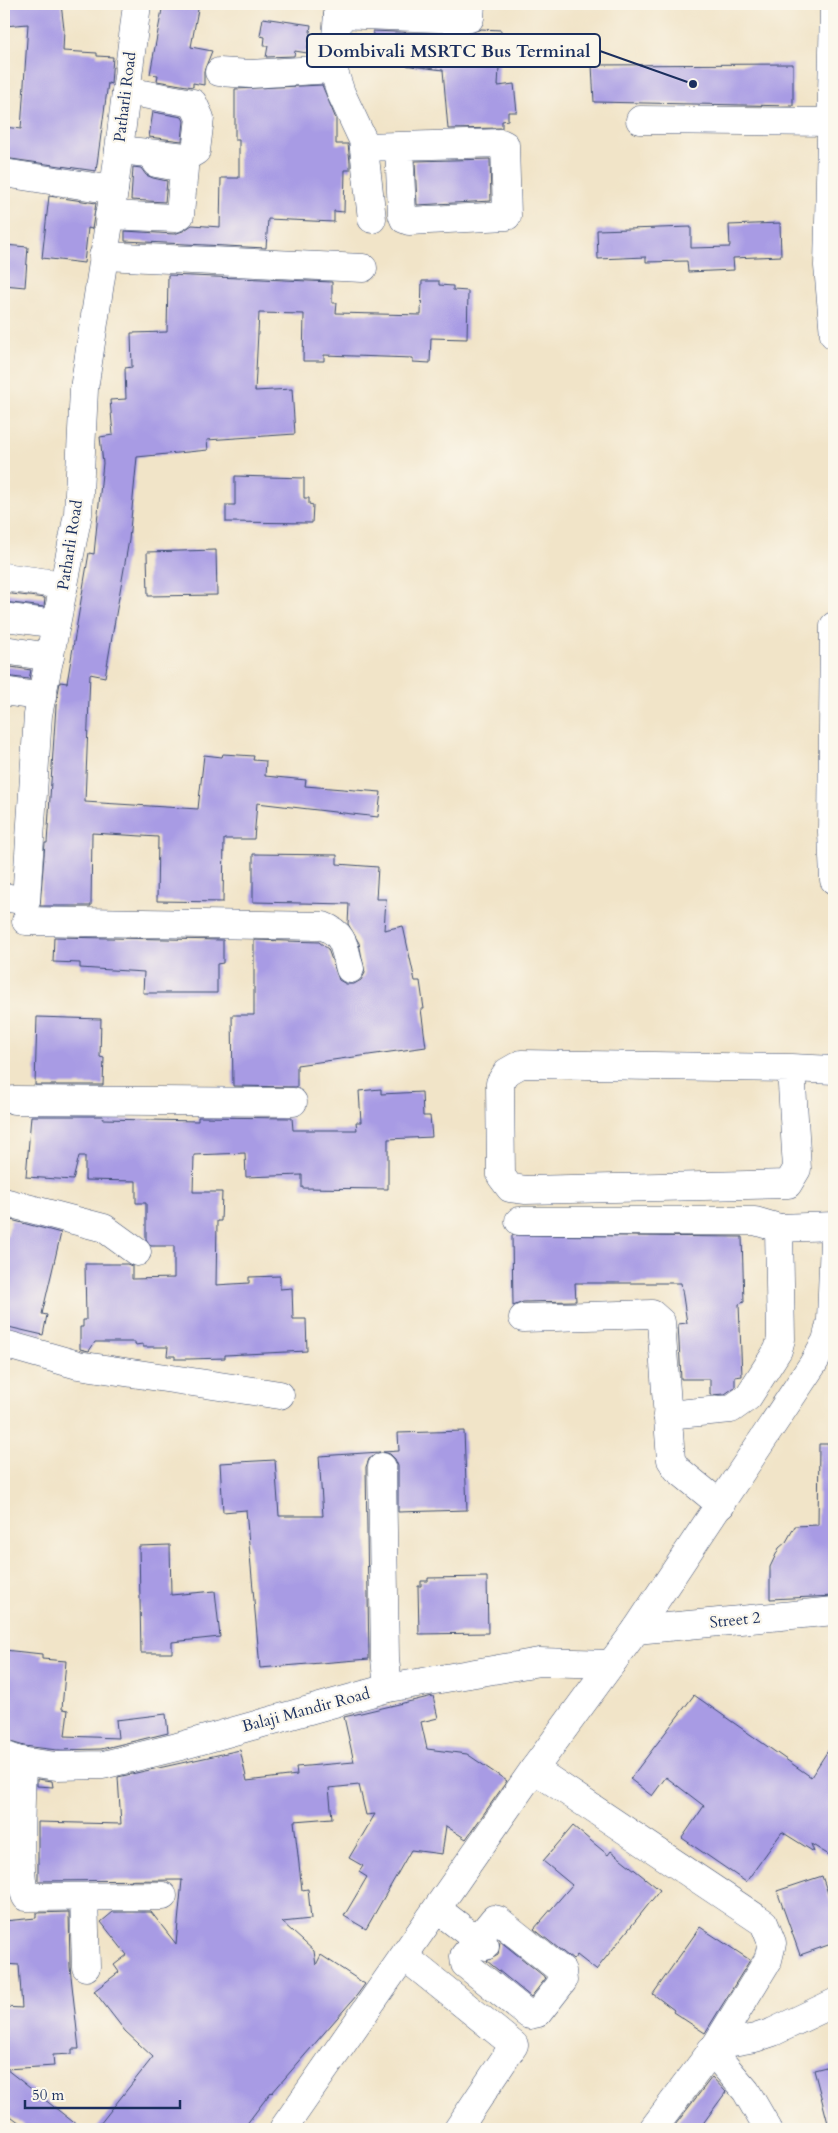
<svg xmlns="http://www.w3.org/2000/svg" width="838" height="2133" font-family="Cardo,serif">
<rect width="100%" height="100%" fill="#fbf7ec"/>
<filter id="ink" filterUnits="userSpaceOnUse"><feTurbulence type="fractalNoise" baseFrequency=".02" numOctaves="2"/><feDisplacementMap in="SourceGraphic" scale="10" xChannelSelector="R" yChannelSelector="G"/><feConvolveMatrix kernelMatrix="1 2 1 2 8 2 1 2 1" color-interpolation-filters="sRGB"/></filter>
<filter id="wash" filterUnits="userSpaceOnUse"><feTurbulence type="fractalNoise" baseFrequency=".0096" numOctaves="4" result="noise"/><feDisplacementMap in="SourceGraphic" scale="20" xChannelSelector="R" yChannelSelector="G"/><feGaussianBlur stdDeviation="1.12" result="paint"/><feColorMatrix in="noise" values="0 0 0 0 0 0 0 0 0 0 0 0 0 0 0 0 0 1.4 0 .05"/><feComposite in="paint" operator="in"/></filter>
<g filter="url(#wash)">
<rect width="100%" height="100%" fill="#f1e4c8"/>
<g id="blocks">
<g fill="#a89be4">
<polygon points="4,4 61,4 64,29 63,51 97,53 97,56 113,57 111,84 108,83 96,171 4,158 4,127 21,129 28,24 4,26"/>
<polygon points="163,4 199,4 191,47 212,51 204,71 204,85 193,83 193,87 157,81 158,75 150,74"/>
<polygon points="263,18 311,25 307,53 295,51 294,56 266,57 268,46 264,46 265,37 260,36"/>
<polygon points="481,29 501,30 498,86 514,84 517,112 508,112 508,120 502,121 502,128 448,129 443,70 371,61 373,31 465,35"/>
<polygon points="793,64 793,106 594,102 592,65"/>
<polygon points="322,85 336,119 336,144 348,144 350,162 350,170 345,170 344,212 334,211 334,222 268,219 266,248 125,241 125,231 174,234 183,231 192,225 220,227 221,178 239,178 239,140 235,140 235,89"/>
<polygon points="153,112 182,117 184,121 182,141 149,137"/>
<polygon points="490,159 491,201 417,205 415,161"/>
<polygon points="133,167 141,168 146,175 153,178 167,181 165,202 131,200"/>
<polygon points="49,196 96,203 92,229 88,228 84,263 42,258"/>
<polygon points="780,223 781,256 733,258 734,270 688,272 687,261 646,262 646,257 598,259 597,230 691,227 691,248 730,247 729,225"/>
<polygon points="4,245 28,247 25,287 4,285"/>
<polygon points="168,275 332,282 332,303 337,303 336,313 421,315 422,281 439,281 439,285 453,286 453,290 468,291 467,339 431,338 430,363 413,362 413,358 324,355 324,361 303,361 304,314 259,313 255,391 292,389 295,434 207,440 208,450 137,457 129,540 105,677 90,674 85,802 198,809 204,755 222,757 223,754 254,756 253,760 266,761 265,776 306,780 305,786 381,792 378,817 257,803 254,839 224,839 223,902 157,901 158,837 92,833 91,906 40,906 45,843 47,843 56,706 60,682 67,683 89,553 94,554 103,463 100,437 113,435 110,400 126,399 125,368 132,367 131,333 167,332"/>
<polygon points="235,476 304,478 304,498 309,498 309,504 313,505 312,523 226,522 226,505 235,505"/>
<polygon points="216,550 217,595 148,596 147,552"/>
<polygon points="4,593 45,598 44,607 4,602"/>
<polygon points="4,666 31,670 29,679 4,676"/>
<polygon points="253,854 337,855 337,864 378,867 376,899 386,899 384,930 403,926 415,981 420,981 424,1009 421,1009 426,1047 297,1065 297,1087 233,1086 232,1015 254,1015 254,940 319,942 328,949 339,980 346,984 354,984 361,980 365,973 359,943 348,924 349,904 253,902"/>
<polygon points="54,937 223,940 223,963 217,964 217,993 143,993 144,972 80,968 80,963 53,962"/>
<polygon points="37,1017 101,1019 100,1057 104,1058 103,1085 35,1085"/>
<polygon points="381,1089 381,1094 422,1092 423,1116 430,1116 432,1137 388,1139 388,1189 302,1188 302,1175 246,1177 245,1153 194,1155 193,1192 222,1192 221,1221 217,1221 216,1285 249,1283 249,1277 280,1276 280,1289 292,1288 293,1319 306,1319 307,1351 225,1355 225,1358 189,1359 175,1359 175,1356 167,1356 168,1347 143,1347 143,1344 135,1345 135,1342 95,1342 89,1351 80,1349 80,1327 83,1327 83,1320 86,1320 85,1264 127,1264 132,1266 132,1279 174,1278 174,1246 151,1246 146,1239 146,1203 136,1203 136,1181 85,1180 85,1156 79,1156 73,1180 26,1177 31,1116 103,1116 102,1119 198,1121 198,1117 292,1118 293,1130 357,1130 356,1122 361,1122 359,1091"/>
<polygon points="11,1220 61,1233 42,1314 47,1315 43,1335 4,1326 4,1250"/>
<polygon points="512,1235 742,1237 744,1302 739,1304 742,1376 735,1377 735,1387 725,1394 710,1395 710,1379 681,1379 678,1324 687,1323 681,1283 575,1283 576,1301 523,1302 513,1306"/>
<polygon points="464,1431 467,1510 398,1512 398,1466 395,1459 390,1454 383,1452 399,1451 398,1433"/>
<polygon points="819,1444 834,1444 834,1596 770,1599 770,1567 779,1548 786,1542 795,1526 818,1525"/>
<polygon points="380,1452 369,1459 366,1467 369,1659 260,1668 246,1510 223,1512 220,1463 275,1460 279,1516 323,1516 319,1456"/>
<polygon points="170,1545 171,1595 215,1591 220,1637 172,1642 172,1653 141,1653 139,1546"/>
<polygon points="487,1577 488,1633 419,1634 418,1586 421,1586 421,1581 428,1581 428,1578"/>
<polygon points="4,1650 42,1654 42,1659 66,1661 62,1709 68,1710 65,1736 118,1738 116,1720 166,1714 168,1733 101,1749 57,1750 24,1746 4,1740"/>
<polygon points="694,1695 811,1777 834,1741 834,1858 811,1844 814,1852 782,1832 746,1882 682,1838 704,1806 666,1777 652,1796 630,1779"/>
<polygon points="433,1696 438,1718 421,1722 427,1749 467,1754 507,1781 466,1839 446,1826 442,1854 411,1850 366,1929 344,1916 367,1877 359,1872 363,1866 349,1858 375,1814 366,1815 359,1785 329,1788 332,1818 294,1821 302,1890 308,1889 311,1919 282,1922 314,1951 316,1965 321,1955 365,1984 357,1995 272,2093 271,2092 243,2129 96,2129 153,2057 125,2031 94,1991 119,1972 114,1965 127,1955 101,1922 113,1912 151,1912 176,1944 182,1880 38,1881 38,1822 121,1824 118,1777 240,1750 247,1781 297,1775 296,1767 354,1762 344,1717"/>
<polygon points="37,1779 52,1781 53,1787 37,1786"/>
<polygon points="573,1826 608,1855 611,1851 660,1890 596,1970 577,1955 573,1960 534,1929 572,1885 543,1861"/>
<polygon points="822,1876 831,1902 834,1901 834,1943 800,1955 777,1891"/>
<polygon points="69,1912 70,1967 79,2049 72,2049 72,2054 53,2055 54,2066 6,2069 82,2129 28,2129 4,2111 4,2007 22,2008 19,1965 4,1964 4,1921 36,1918 36,1913"/>
<polygon points="700,1927 750,1960 705,2033 673,2012 674,2010 653,1994"/>
<polygon points="500,1941 546,1978 531,1997 487,1961 498,1955"/>
<polygon points="834,2065 834,2126 829,2127 814,2070"/>
<polygon points="712,2077 726,2092 699,2129 672,2129"/>
</g>
</g>
</g>
<g filter="url(#ink)">
<use href="#blocks" fill-opacity="0" stroke="#3b4a6e" stroke-width="1"/>
<g fill="none" stroke-linecap="round" stroke-linejoin="round">
<defs>
<g id="minor">
<polyline points="339,4 333,69 341,93 363,140 372,219"/>
<polyline points="834,8 828,266 834,335"/>
<polyline points="338,14 465,19 470,18 471,4"/>
<polyline points="219,72 250,74 333,69"/>
<polyline points="640,120 831,122"/>
<path d="M364,147C410,146 455,144 501,143L505,145L507,216L409,221L404,219L402,214L399,146"/>
<polyline points="119,150 186,157 196,151 200,118 193,103 126,91"/>
<polyline points="4,173 114,190"/>
<polyline points="109,215 175,218 180,215 184,168 156,163"/>
<polyline points="103,256 363,268"/>
<polyline points="4,577 64,585"/>
<polyline points="4,617 56,624"/>
<polyline points="834,626 832,832 834,880"/>
<polyline points="4,650 50,657"/>
<polyline points="4,691 42,697"/>
<polyline points="4,897 26,901 38,715 78,514 84,389 114,190 137,4"/>
<path d="M26,921L323,926C345,934 344,948 350,969"/>
<polyline points="791,1068 797,1169 788,1184 526,1190 510,1188 501,1176 500,1083 507,1072 521,1064 791,1068 834,1070"/>
<polyline points="14,1100 293,1102"/>
<polyline points="4,1202 104,1228 137,1252"/>
<polyline points="519,1221 755,1221 779,1228 834,1226"/>
<polyline points="523,1318 652,1314 661,1322 671,1460 677,1469 721,1505"/>
<polyline points="4,1344 78,1365 280,1395"/>
<polyline points="667,1415 731,1409 748,1397 778,1350 781,1339 779,1228"/>
<polyline points="382,1467 385,1658 388,1688"/>
<polyline points="636,1630 834,1611"/>
<polyline points="4,1755 20,1761 56,1766 103,1765 177,1747 388,1688 539,1662 611,1664"/>
<path d="M22,1761C22,1788 16,1877 26,1897L163,1896"/>
<polyline points="534,1769 764,1923 772,1943 768,1960 716,2045 653,2129"/>
<polyline points="84,1897 86,1967"/>
<polyline points="437,1909 485,1946"/>
<polygon points="494,1919 498,1920 562,1971 563,1981 538,2013 529,2015 465,1964 464,1956"/>
<polyline points="405,1957 514,2045 458,2129"/>
<polyline points="716,2045 755,2038 773,2032 834,2003"/>
<polyline points="711,2050 746,2091 768,2129"/>
<polyline points="283,2129 534,1769 636,1630 813,1364 826,1341 831,1320 834,1239"/>
</g>
</defs>
<use href="#minor" stroke="#3b4a6e" stroke-width="29"/>
<use href="#minor" stroke="#fff" stroke-width="28"/>
</g>
</g>
<g text-anchor="middle" dominant-baseline="central" stroke-width="4.5" stroke-linejoin="round" paint-order="stroke">
<g font-size="16" fill="#1b2f5e" stroke="#fbf7ec">
<text transform="translate(125 97) rotate(-83)">Patharli Road</text>
<text transform="translate(70 545) rotate(-81)">Patharli Road</text>
<text transform="translate(735 1620) rotate(-6)">Street 2</text>
<text transform="translate(306 1710) rotate(-15)">Balaji Mandir Road</text>
</g>
</g>
<path fill="none" stroke="#1b2f5e" stroke-width="2" d="M693 84L600 51"/>
<circle fill="#1b2f5e" stroke="#fbf7ec" stroke-width="2" cx="693" cy="84" r="5"/>
<rect fill="#fbf7ec" stroke="#1b2f5e" stroke-width="2" x="307" y="34" width="293" height="33" rx="5"/>
<g font-size="18" text-anchor="middle" font-weight="bold" fill="#1b2f5e">
<text x="454" y="57">Dombivali MSRTC Bus Terminal</text>
</g>
<rect width="838" height="2133" fill="none" stroke="#fbf7ec" stroke-width="20"/>
<path d="M25 2100v8h155v-8" fill="none" stroke="#1b2f5e" stroke-width="2.5"/>
<text x="32" y="2100" font-size="15" fill="#1b2f5e" stroke="#fbf7ec" stroke-width="4" paint-order="stroke">50 m</text>
</svg>
